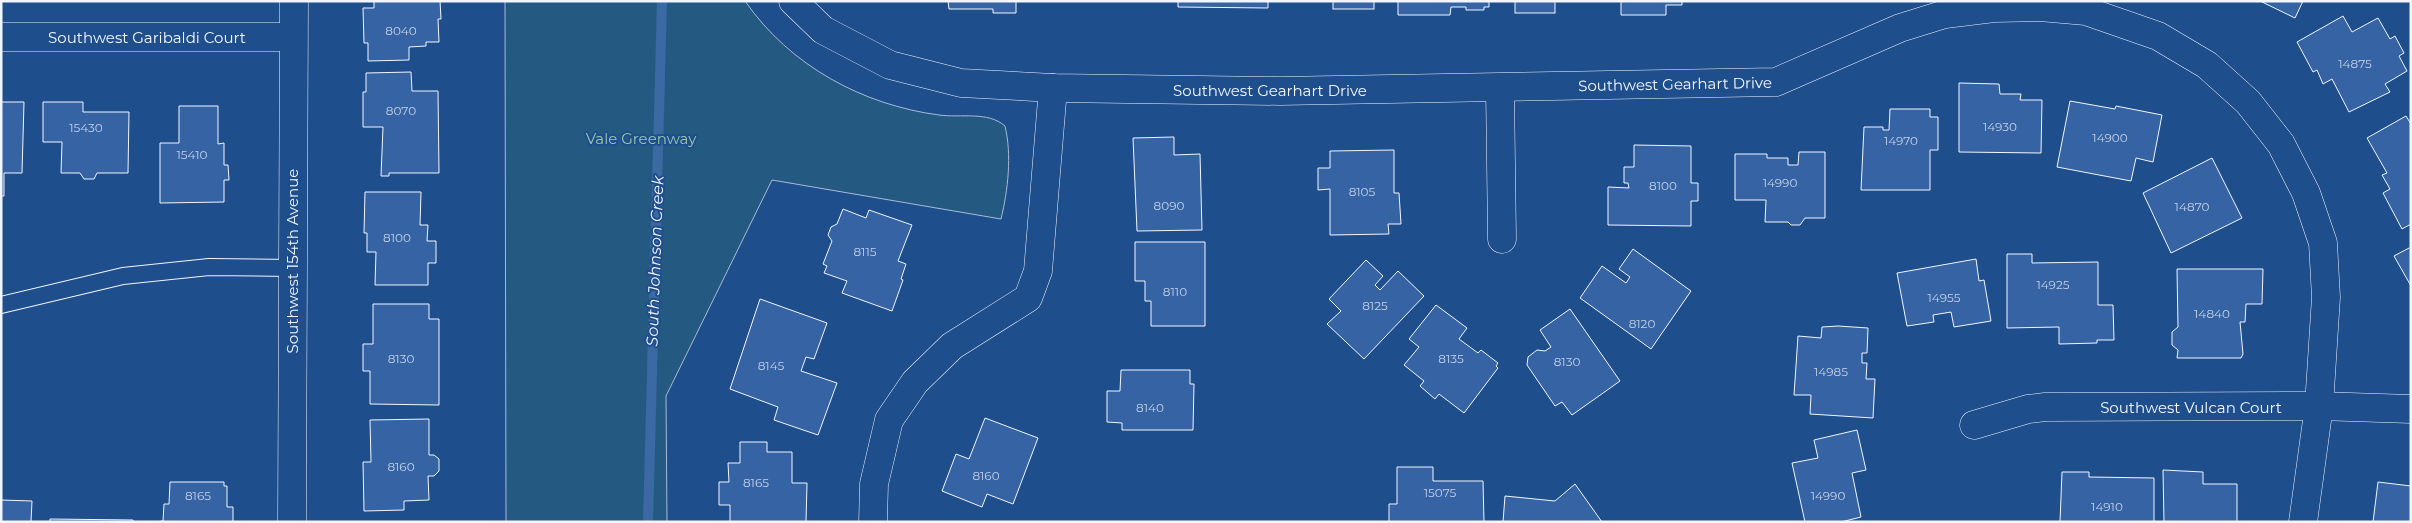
<svg xmlns="http://www.w3.org/2000/svg" width="2412" height="523" font-family="Montserrat,sans-serif">
<rect width="100%" height="100%" fill="#1f4e8c"/>
<path fill="#245a82" stroke="#a8bbd7" d="M505,1H745C790,66 863,105 939,115C961,118 988,111 1005,126C1012,155 1008,190 1001,219L772,180L666,396L667,522H506Z"/>
<g fill="none" stroke-linecap="round" stroke-linejoin="round">
<polyline stroke="#3b69a3" stroke-width="10" points="648,522 662,1"/>
</g>
<g fill="#3563a3" stroke="#f2f6ff">
<polygon points="374,1 440,1 441,19 438,19 439,42 426,42 426,46 409,47 409,60 368,61 368,43 364,43 363,8 374,8"/>
<polygon points="948,1 1016,1 1016,13 993,13 993,9 949,9"/>
<polygon points="1178,1 1268,1 1268,8 1178,7"/>
<rect x="1333" y="1" width="41" height="8"/>
<polygon points="1398,1 1489,1 1489,7 1484,7 1484,10 1466,10 1466,7 1451,7 1450,15 1398,15"/>
<rect x="1515" y="1" width="40" height="12"/>
<polygon points="1621,1 1682,1 1682,5 1666,5 1666,15 1621,15"/>
<polygon points="2260,1 2303,1 2295,18"/>
<polygon points="2343,16 2352,32 2378,18 2390,39 2395,36 2404,53 2399,56 2407,71 2385,84 2390,92 2349,112 2332,79 2323,84 2317,70 2313,72 2297,42"/>
<polygon points="411,72 412,91 438,91 439,173 389,173 389,176 381,176 383,127 363,127 363,92 366,92 366,73"/>
<polygon points="1959,83 1999,84 2000,94 2021,94 2020,100 2042,100 2041,153 1959,152"/>
<polygon points="2070,101 2115,109 2116,106 2162,115 2153,162 2136,158 2131,181 2057,167"/>
<polygon points="1,102 24,102 22,173 4,173 4,196 1,196"/>
<polygon points="43,102 83,102 83,112 129,112 128,173 97,173 94,179 84,179 80,173 61,173 62,142 43,142"/>
<polygon points="179,106 218,106 218,144 224,143 224,165 228,165 229,180 224,180 224,202 160,203 160,143 179,143"/>
<polygon points="1890,109 1930,109 1930,117 1938,117 1938,150 1930,150 1930,190 1861,190 1864,127 1883,127 1883,130 1889,130"/>
<polygon points="2406,116 2411,124 2411,224 2402,229 2383,193 2390,189 2382,175 2387,173 2367,138"/>
<polygon points="1174,137 1174,155 1200,154 1202,230 1137,231 1133,138"/>
<polygon points="1634,145 1691,146 1691,183 1698,183 1698,201 1691,201 1691,226 1608,225 1608,187 1629,188 1628,183 1624,183 1624,167 1634,167"/>
<polygon points="1394,150 1394,193 1399,193 1401,224 1388,224 1389,234 1330,235 1330,189 1318,190 1318,168 1330,168 1330,151"/>
<polygon points="1799,152 1825,152 1825,218 1805,218 1800,225 1791,225 1788,222 1765,222 1766,200 1735,200 1735,154 1767,154 1767,158 1788,158 1788,165 1798,165"/>
<polygon points="2212,158 2242,218 2171,253 2143,193"/>
<polygon points="365,192 421,192 420,225 428,225 427,241 436,241 436,263 428,263 428,285 375,285 376,252 367,252 367,233 364,233"/>
<polygon points="843,209 866,218 869,210 912,225 898,261 906,264 901,279 903,280 892,311 842,293 847,281 824,273 827,266 823,264 832,241 828,235 831,227 837,224"/>
<polygon points="1135,242 1205,242 1205,326 1151,326 1151,301 1145,301 1145,281 1135,281"/>
<polygon points="2411,247 2411,286 2394,256"/>
<polygon points="1633,249 1691,291 1651,349 1580,298 1602,266 1626,283 1630,277 1619,269"/>
<polygon points="2007,254 2032,254 2032,263 2098,262 2098,305 2113,305 2114,340 2097,340 2097,343 2059,344 2059,327 2007,328"/>
<polygon points="1976,259 1979,281 1984,280 1991,321 1954,327 1951,312 1933,315 1934,322 1907,326 1897,273"/>
<polygon points="1366,260 1383,276 1375,285 1380,290 1398,271 1424,296 1364,359 1327,324 1341,311 1329,299"/>
<polygon points="2177,269 2263,269 2262,304 2246,304 2245,322 2240,322 2243,354 2241,358 2177,358 2178,350 2172,345 2172,332 2178,327"/>
<polygon points="760,299 827,323 814,359 806,357 801,371 837,383 818,435 774,420 778,407 730,389"/>
<polygon points="373,304 429,304 429,319 439,319 439,405 370,404 370,371 363,371 363,344 373,344"/>
<polygon points="1436,305 1467,328 1459,339 1478,353 1481,350 1498,363 1496,366 1498,368 1464,413 1439,394 1435,399 1420,386 1424,381 1404,365 1419,347 1409,339"/>
<polygon points="1570,309 1620,381 1572,415 1562,402 1555,406 1527,365 1528,357 1537,350 1545,351 1551,347 1540,330"/>
<polygon points="1838,326 1868,328 1867,353 1862,353 1862,363 1867,363 1866,379 1875,379 1873,418 1810,414 1811,395 1794,395 1798,336 1821,338 1822,327"/>
<polygon points="1121,370 1190,370 1190,384 1194,384 1193,430 1122,430 1122,423 1107,422 1107,391 1120,391"/>
<polygon points="985,418 1038,438 1013,504 987,494 982,507 942,491 956,454 969,459"/>
<polygon points="429,419 429,455 434,455 439,459 439,471 434,476 428,476 429,500 404,501 404,510 364,511 363,462 371,462 370,420"/>
<polygon points="1857,430 1866,470 1852,473 1861,517 1841,522 1805,522 1792,463 1818,458 1814,440"/>
<polygon points="740,442 767,442 767,452 792,452 792,483 807,483 806,522 730,522 730,505 719,505 719,482 729,482 728,463 740,463"/>
<polygon points="1397,467 1433,467 1433,481 1483,481 1484,522 1389,522 1389,504 1397,504"/>
<polygon points="2163,470 2203,472 2203,484 2237,484 2237,522 2164,522"/>
<polygon points="2062,472 2089,472 2089,477 2154,478 2154,522 2060,522"/>
<polygon points="170,482 224,482 224,486 227,486 227,507 233,507 233,522 154,522 163,521 164,504 169,504"/>
<polygon points="2378,482 2411,486 2411,522 2373,522"/>
<polygon points="1575,484 1602,522 1503,522 1505,496 1555,501"/>
<polygon points="1,500 32,501 31,522 1,522"/>
<polygon points="50,519 133,520 133,522 50,522"/>
</g>
<g fill="none" stroke-linecap="round" stroke-linejoin="round">
<defs>
<polyline id="lane" points="1,305 123,276 209,267 292,268"/>
<g id="street">
<polyline points="793,1 823,30 890,65 961,83 1053,88 1280,91 1776,82 1900,28 1945,14 1994,8 2040,7 2086,11 2158,36 2207,65 2248,102 2281,144 2306,193 2323,243 2326,297 2319,406 2303,522"/>
<polyline points="1,37 292,37"/>
<polyline points="1500,88 1502,239"/>
<polyline points="1974,425 2028,409 2045,407 2319,406 2411,409"/>
<polyline points="292,522 294,1"/>
<polyline points="873,522 874,484 889,420 915,382 952,346 1028,298 1038,271 1053,88"/>
</g>
</defs>
<use href="#lane" stroke="#f2f6ff" stroke-width="18"/>
<use href="#street" stroke="#f2f6ff" stroke-width="29"/>
<use href="#lane" stroke="#1f4e8c" stroke-width="16"/>
<use href="#street" stroke="#1f4e8c" stroke-width="28"/>
</g>
<g text-anchor="middle" dominant-baseline="central" stroke-width="4" stroke-linejoin="round" paint-order="stroke">
<g font-size="12" fill="#c3d1e8">
<text x="401" y="30">8040</text>
<text x="2355" y="63">14875</text>
<text x="401" y="110">8070</text>
<text x="2000" y="126">14930</text>
<text x="86" y="127">15430</text>
<text x="2110" y="137">14900</text>
<text x="1901" y="140">14970</text>
<text x="192" y="154">15410</text>
<text x="1780" y="182">14990</text>
<text x="1663" y="185">8100</text>
<text x="1362" y="191">8105</text>
<text x="1169" y="205">8090</text>
<text x="2192" y="206">14870</text>
<text x="397" y="237">8100</text>
<text x="865" y="251">8115</text>
<text x="2053" y="284">14925</text>
<text x="1175" y="291">8110</text>
<text x="1944" y="297">14955</text>
<text x="1375" y="305">8125</text>
<text x="2212" y="313">14840</text>
<text x="1642" y="323">8120</text>
<text x="401" y="358">8130</text>
<text x="1451" y="358">8135</text>
<text x="1567" y="361">8130</text>
<text x="771" y="365">8145</text>
<text x="1831" y="371">14985</text>
<text x="1150" y="407">8140</text>
<text x="401" y="466">8160</text>
<text x="986" y="475">8160</text>
<text x="756" y="482">8165</text>
<text x="1440" y="492">15075</text>
<text x="198" y="495">8165</text>
<text x="1828" y="495">14990</text>
<text x="2107" y="506">14910</text>
</g>
<g font-size="15" fill="#f2f6ff" stroke="#1f4e8c">
<text x="147" y="37">Southwest Garibaldi Court</text>
<text transform="translate(1675 84) rotate(-1)">Southwest Gearhart Drive</text>
<text x="1270" y="90">Southwest Gearhart Drive</text>
<text transform="translate(292 261) rotate(-90)">Southwest 154th Avenue</text>
<text x="2191" y="407">Southwest Vulcan Court</text>
</g>
<g font-size="15" fill="#97c8a6" stroke="#1f4e8c">
<text x="641" y="138">Vale Greenway</text>
</g>
<g font-size="16" font-style="italic" fill="#f2f6ff" stroke="#1f4e8c">
<text transform="translate(655 261) rotate(-88)">South Johnson Creek</text>
</g>
</g>
<rect width="2412" height="523" fill="none" stroke="#f2f6ff" stroke-width="5"/>
</svg>
